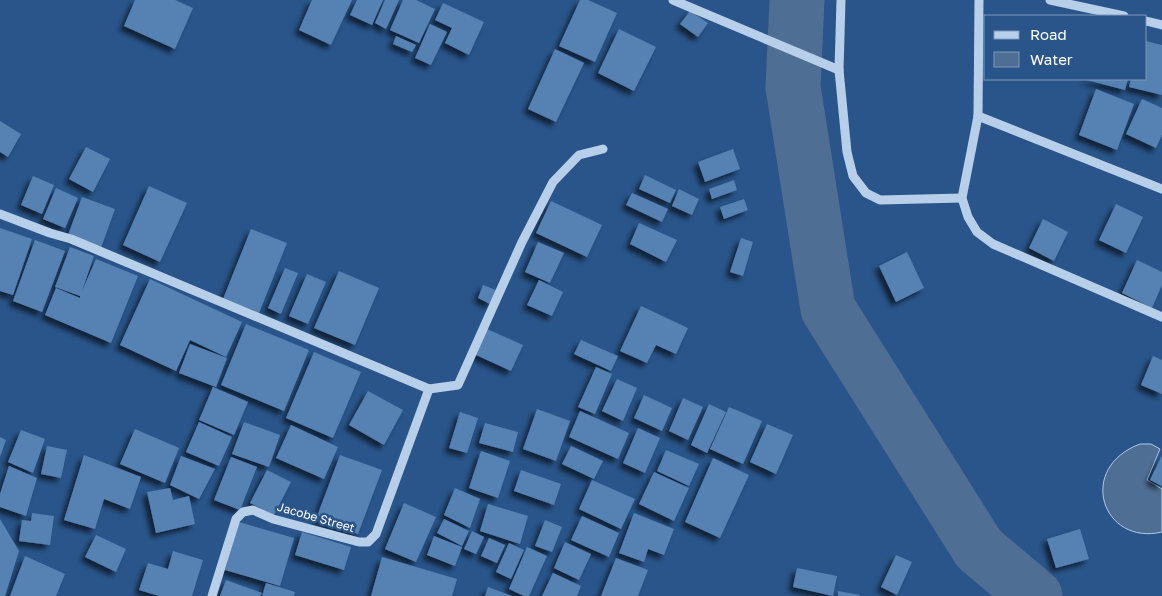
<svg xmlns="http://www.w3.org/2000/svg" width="1162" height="596" font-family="'Golos Text',sans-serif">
<defs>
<filter id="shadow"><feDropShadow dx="-4.5" dy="4.5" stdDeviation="2.5" flood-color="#0009"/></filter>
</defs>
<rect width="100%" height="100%" fill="#29558a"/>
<path fill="#4f6e93" stroke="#accae9" d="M1140,444H1151L1160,449L1147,480L1162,489V532C1102,546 1076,468 1140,444Z"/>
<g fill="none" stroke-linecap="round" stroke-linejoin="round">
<polyline stroke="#4f6e93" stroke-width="55" points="797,0 793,87 828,309 979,549 1035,596"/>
</g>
<g fill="#5681b3" filter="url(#shadow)">
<polygon points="135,0 175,0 193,8 175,49 124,26"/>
<polygon points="312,0 352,0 331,45 299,30"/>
<polygon points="357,0 383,0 372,25 350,15"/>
<polygon points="385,0 399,0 386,29 375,23"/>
<polygon points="403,0 416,0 435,9 419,43 390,30"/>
<polygon points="580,0 588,0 617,13 595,62 559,46"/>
<polygon points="443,3 484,22 469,55 445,43 452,28 435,20"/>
<polygon points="690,11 708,23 698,37 680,24"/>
<polygon points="430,24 447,32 431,65 415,58"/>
<polygon points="619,29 656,47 634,91 598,73"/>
<polygon points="396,36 416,45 412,52 393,44"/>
<polygon points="1146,41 1162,45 1162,95 1129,87 1131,79 1146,79"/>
<polygon points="555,49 584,63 556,122 528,109"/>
<polygon points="1083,79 1128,79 1125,90"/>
<polygon points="1096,89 1134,104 1117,150 1079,135"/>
<polygon points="1142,99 1162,108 1162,135 1156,148 1126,134"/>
<polygon points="0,121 21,134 8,157 0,152"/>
<polygon points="86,147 110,159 93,192 69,179"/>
<polygon points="733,149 740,169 705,182 698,162"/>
<polygon points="645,175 676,190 670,203 639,189"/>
<polygon points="33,176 54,185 42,214 21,205"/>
<polygon points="734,180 737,190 712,199 709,189"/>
<polygon points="149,186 187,203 160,262 123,245"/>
<polygon points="56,188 78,198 65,228 43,219"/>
<polygon points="679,189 699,199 692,215 672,206"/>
<polygon points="632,193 668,209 662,222 626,205"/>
<polygon points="82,197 115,209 101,248 68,235"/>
<polygon points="744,199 748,210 724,219 720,207"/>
<polygon points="551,201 602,225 587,257 536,233"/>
<polygon points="1116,204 1143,217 1126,253 1099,240"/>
<polygon points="1043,219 1068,232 1054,261 1029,248"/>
<polygon points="639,223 677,240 666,262 630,244"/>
<polygon points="0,228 32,239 13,295 0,291"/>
<polygon points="251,229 287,243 259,313 223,299"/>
<polygon points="741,238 753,242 743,276 730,272"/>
<polygon points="35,240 65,251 42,312 13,301"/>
<polygon points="538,242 564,253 550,283 525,272"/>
<polygon points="70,247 94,256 82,291 96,259 138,276 111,343 45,315 56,288 80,298 80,296 55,287"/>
<polygon points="907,252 924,288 896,302 879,266"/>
<polygon points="1137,260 1162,272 1162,285 1152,308 1122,293"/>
<polygon points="285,268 298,273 281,314 268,308"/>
<polygon points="339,271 379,288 355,345 314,328"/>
<polygon points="307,274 326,282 308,324 289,316"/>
<polygon points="150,279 242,322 226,357 190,340 176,371 120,345"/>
<polygon points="539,280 563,292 552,316 527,305"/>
<polygon points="483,285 496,290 490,304 478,298"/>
<polygon points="641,306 688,328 676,354 656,345 647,363 620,351"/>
<polygon points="246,324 309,350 284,411 221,385"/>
<polygon points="487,329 523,345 511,371 476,355"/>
<polygon points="581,340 618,356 611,371 574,354"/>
<polygon points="190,344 227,358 216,387 179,373"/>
<polygon points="314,352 361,372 333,438 286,418"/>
<polygon points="1153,356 1162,360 1162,394 1141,385"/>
<polygon points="596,367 612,374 595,414 578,407"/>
<polygon points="617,379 637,388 623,421 602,411"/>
<polygon points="213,387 248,402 234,435 199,420"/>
<polygon points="368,391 403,410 384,445 349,425"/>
<polygon points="644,395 672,408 662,431 634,418"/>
<polygon points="683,398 703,407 688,440 669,431"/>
<polygon points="709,404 726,412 707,453 691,445"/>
<polygon points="729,407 762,421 743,464 710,449"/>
<polygon points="537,409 570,421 556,461 523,449"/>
<polygon points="580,411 629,433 618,459 569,437"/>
<polygon points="460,412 478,418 467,453 449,448"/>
<polygon points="199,422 232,437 219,466 186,452"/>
<polygon points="244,422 280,435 269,467 232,454"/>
<polygon points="485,423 518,432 513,452 479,443"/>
<polygon points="767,424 793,435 776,474 750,462"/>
<polygon points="291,425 338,447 324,479 276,458"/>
<polygon points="638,428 660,438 645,473 623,463"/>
<polygon points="135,429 179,448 165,483 120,464"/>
<polygon points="21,430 45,439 33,473 8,462"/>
<polygon points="0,437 6,440 0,457"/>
<polygon points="47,446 67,450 61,478 41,474"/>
<polygon points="571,446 603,461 594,479 562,464"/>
<polygon points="666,450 699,464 689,486 657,471"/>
<polygon points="481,451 510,461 498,498 469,488"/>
<polygon points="84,455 141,477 130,509 104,499 95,529 64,520"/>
<polygon points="340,455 382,470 358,534 316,519"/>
<polygon points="1162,455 1162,486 1150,480"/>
<polygon points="181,456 215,469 199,499 170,485"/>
<polygon points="231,457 257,467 240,510 214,500"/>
<polygon points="713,458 749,475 720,538 685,522"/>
<polygon points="9,466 37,478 26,516 0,507 0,494"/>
<polygon points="267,470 291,482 274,515 250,503"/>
<polygon points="521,470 561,484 554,505 514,491"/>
<polygon points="654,472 689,488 674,521 639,504"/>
<polygon points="592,480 635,499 621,529 579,509"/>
<polygon points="170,488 173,500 189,496 195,524 156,533 147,492"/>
<polygon points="455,488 480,499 470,528 444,515"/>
<polygon points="404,503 436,517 416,562 385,549"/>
<polygon points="488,504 528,516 520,544 480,531"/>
<polygon points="32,513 54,516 50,545 19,541 22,520 31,521"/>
<polygon points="634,513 674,529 664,555 648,549 644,562 619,553"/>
<polygon points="582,516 619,533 609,557 571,540"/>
<polygon points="0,519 19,551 5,596 0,596"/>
<polygon points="444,519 469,531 462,546 437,533"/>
<polygon points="545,520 562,527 552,552 535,546"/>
<polygon points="239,522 294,538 280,586 225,570"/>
<polygon points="1080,529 1089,559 1056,568 1047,539"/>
<polygon points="472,531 484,537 476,554 464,549"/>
<polygon points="302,532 351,547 344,570 295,555"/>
<polygon points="96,535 126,549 116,572 85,557"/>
<polygon points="434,536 462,547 455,566 427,555"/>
<polygon points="489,538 505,545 497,563 481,556"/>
<polygon points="565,542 591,554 579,580 554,568"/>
<polygon points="509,543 524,550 511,579 496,572"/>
<polygon points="527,547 547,556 529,596 524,596 509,589"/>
<polygon points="173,551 203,560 192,596 159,596 139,590 148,563 168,569"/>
<polygon points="896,555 912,562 897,595 881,587"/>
<polygon points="25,556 65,574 56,596 10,596"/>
<polygon points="382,557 457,579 452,596 371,596"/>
<polygon points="616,558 648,570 638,596 601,596"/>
<polygon points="797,568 837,576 833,596 793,587"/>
<polygon points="553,573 581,586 577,596 542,596"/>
<polygon points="226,580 262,593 260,596 220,596"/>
<polygon points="266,583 295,592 294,596 262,596"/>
<polygon points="488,587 512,596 485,596"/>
<polygon points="838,591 860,595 859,596 838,596"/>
</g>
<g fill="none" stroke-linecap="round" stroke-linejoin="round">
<g stroke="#b8cfe9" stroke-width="9">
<polyline points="673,0 839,70"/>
<polyline points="841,0 839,70 847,152 853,176 866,193 880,200 962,198"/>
<polyline points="979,0 978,116 962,198 968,217 977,232 993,244 1162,317"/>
<polyline points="1050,0 1124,16"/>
<polyline points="1146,21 1162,25"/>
<polyline points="978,116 1162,189"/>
<polyline points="0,214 50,233 71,239 429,389 458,385 522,242 553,182 579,155 603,149"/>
<polyline points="212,596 236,519 243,512 253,510 273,519 359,542 368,542 376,534 429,389"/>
</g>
</g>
<g text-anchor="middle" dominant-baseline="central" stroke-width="5" stroke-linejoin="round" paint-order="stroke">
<g font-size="12" fill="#fff" stroke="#29558a">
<text transform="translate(316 517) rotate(16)">Jacobe Street</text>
</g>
</g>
<rect x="984" y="15" width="162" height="65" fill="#29558a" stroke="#7f99b9"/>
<rect x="994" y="31" width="25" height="8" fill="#b8cfe9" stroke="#7f99b9"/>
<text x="1030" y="40" font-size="15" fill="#ffffff">Road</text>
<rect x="994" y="52" width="25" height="15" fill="#4f6e93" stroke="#7f99b9"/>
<text x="1030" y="65" font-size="15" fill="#ffffff">Water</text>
</svg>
